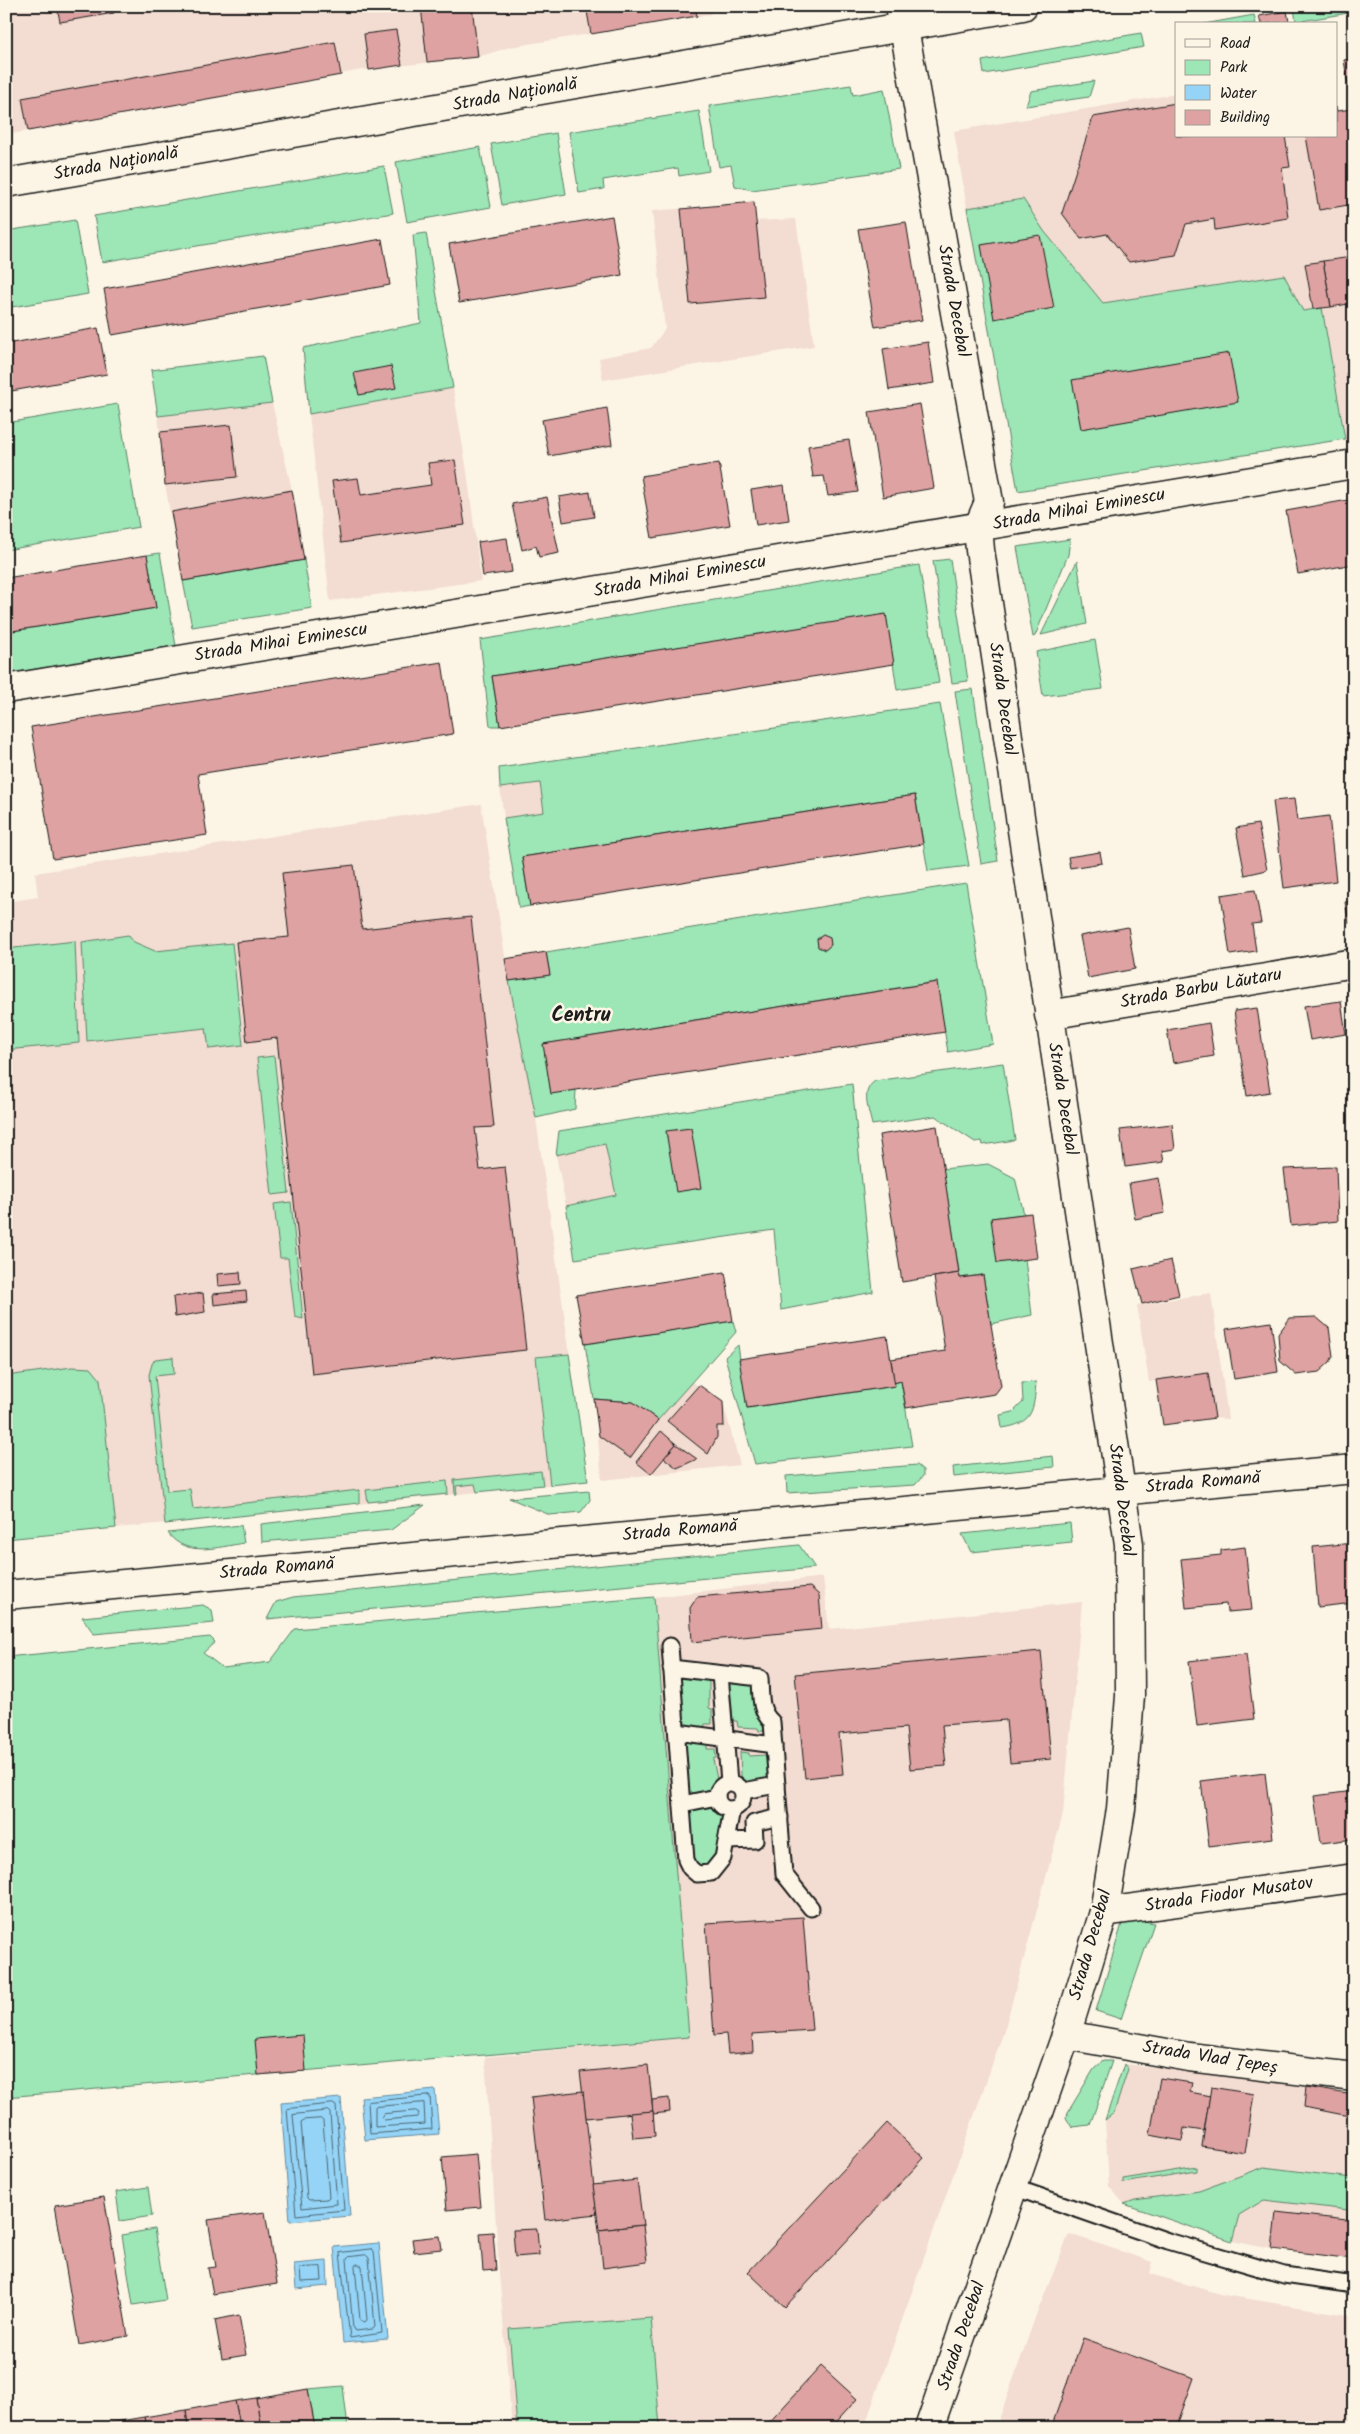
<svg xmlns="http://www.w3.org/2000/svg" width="1360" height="2434" font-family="Kalam,sans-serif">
<rect width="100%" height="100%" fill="#fcf5e5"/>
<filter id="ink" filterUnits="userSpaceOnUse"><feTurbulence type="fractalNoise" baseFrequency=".02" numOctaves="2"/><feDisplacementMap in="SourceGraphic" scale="10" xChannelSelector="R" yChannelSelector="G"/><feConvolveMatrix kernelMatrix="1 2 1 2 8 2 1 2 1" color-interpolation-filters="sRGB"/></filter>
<g filter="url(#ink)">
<g fill="#f3dcd1">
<polygon points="6,6 709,6 711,14 510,47 478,57 362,70 6,135"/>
<polygon points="1354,59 1354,437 1345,439 1322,308 1303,311 1284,275 1103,303 1044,231 1023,199 967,208 954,131 1176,94 1176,136 1336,136 1336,107 1337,111 1352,109 1344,60"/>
<polygon points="754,202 756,221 796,219 814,346 603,380 599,358 651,348 665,329 652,211"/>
<polygon points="453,388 467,471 481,581 330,601 309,414"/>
<polygon points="272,403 292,490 304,560 183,581 165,485 158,416"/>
<polygon points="540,782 544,812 504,818 500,788"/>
<polygon points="481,804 509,981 536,1119 588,1481 6,1539 6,902 38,897 35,873"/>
<polygon points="605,1144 616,1195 566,1206 556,1155"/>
<polygon points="1211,1293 1228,1419 1215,1418 1163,1425 1156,1381 1149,1382 1137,1305"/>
<polygon points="691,1381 723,1402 740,1465 602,1480 594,1399 633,1402 658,1420"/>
<polygon points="823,1577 829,1629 1082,1602 1063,1814 1005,2028 864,2428 512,2428 499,2272 485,2057 688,2037 654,1597"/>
<polygon points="1124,2064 1213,2073 1354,2095 1353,2259 1272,2249 1232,2241 1239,2215 1124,2204 1109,2186 1105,2120 1112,2116 1126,2065"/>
<polygon points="1069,2234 1153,2262 1150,2274 1224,2295 1354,2316 1354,2428 996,2428 1035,2318"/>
</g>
<g fill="#9de6b6" stroke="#5c8169">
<polygon points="1306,6 1354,6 1354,12 1296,22 1294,8"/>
<polygon points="1254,15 1256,24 1204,24"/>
<polygon points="1141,33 1144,47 984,74 982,61"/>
<polygon points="1094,81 1089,97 1026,106 1031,91"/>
<polygon points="851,85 853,95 884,89 899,169 752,190 735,186 731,165 719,167 709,106"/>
<polygon points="699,111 709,171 679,176 678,168 603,180 604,189 579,193 569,132"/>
<polygon points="556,133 566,194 502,205 491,144"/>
<polygon points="480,147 491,207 407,222 396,162"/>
<polygon points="384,166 393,213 102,262 94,216"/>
<polygon points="1023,199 1044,231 1103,303 1284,275 1303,311 1322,308 1345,439 1018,491 967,208"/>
<polygon points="75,220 88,294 6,308 6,231"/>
<polygon points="426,233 453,388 309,414 303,348 421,323 413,235"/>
<polygon points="263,356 272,403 158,416 151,370"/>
<polygon points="118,404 139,527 6,550 6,423"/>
<polygon points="1070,539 1068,555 1035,636 1033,637 1017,547"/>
<polygon points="160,553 176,646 6,674 6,632 156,608 147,555"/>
<polygon points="950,559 968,681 952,683 933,561"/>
<polygon points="304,560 312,608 192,627 183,581"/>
<polygon points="1077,561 1087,624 1041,635"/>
<polygon points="919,565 939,683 897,690 886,615 492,676 500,726 490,726 480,640"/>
<polygon points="1095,640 1103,689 1043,696 1036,652"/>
<polygon points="973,689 998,861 981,864 955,691"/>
<polygon points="940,704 969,866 928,871 915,795 522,857 530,906 519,908 504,818 544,812 540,783 500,788 499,768"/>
<polygon points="966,883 993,1044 948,1052 936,982 544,1044 551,1093 576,1090 575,1109 536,1118 509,981 550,975 546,952"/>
<polygon points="128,935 134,942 155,951 232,943 243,1045 209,1049 206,1028 87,1041 82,942"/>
<polygon points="75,941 79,1043 6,1050 6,949"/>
<polygon points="274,1056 289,1193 272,1195 257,1058"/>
<path d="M1003,1063L1015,1140L983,1145L982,1141L975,1142L935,1116L872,1125C869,1110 860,1091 875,1081Z"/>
<polygon points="852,1084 873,1292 781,1310 774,1230 575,1259 566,1206 616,1195 605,1144 556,1155 559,1131"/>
<polygon points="988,1164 1015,1178 1024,1214 991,1218 1025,1259 1032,1315 991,1324 983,1275 960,1278 943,1169"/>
<polygon points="291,1202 303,1319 295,1317 288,1258 280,1258 274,1204"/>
<polygon points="733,1321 736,1332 658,1420 633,1402 594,1399 585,1344"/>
<polygon points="738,1345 747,1408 895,1386 894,1383 901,1381 912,1446 755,1464 725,1357"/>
<polygon points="569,1354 588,1481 550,1485 536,1357"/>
<polygon points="173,1357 174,1374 155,1376 167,1491 190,1489 193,1509 359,1490 359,1503 165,1524 149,1375 152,1364 155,1359"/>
<polygon points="72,1367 91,1368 100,1379 116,1528 6,1539 6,1376"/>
<path d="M1036,1382C1034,1410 1033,1424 1002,1428L1000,1415L1013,1412L1023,1402L1022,1383Z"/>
<polygon points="1053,1456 1054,1467 954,1477 953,1467"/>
<polygon points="917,1465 923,1470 923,1476 915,1485 787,1493 786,1476"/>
<polygon points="541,1471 543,1485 477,1492 475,1484 456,1486 457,1494 455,1494 454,1480"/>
<polygon points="447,1481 448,1494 368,1502 366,1490"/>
<polygon points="589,1491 590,1500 581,1512 550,1515 509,1498"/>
<polygon points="425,1505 391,1530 262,1542 261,1524"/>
<polygon points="1070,1523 1072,1542 971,1552 962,1534"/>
<path d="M241,1525L244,1543C218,1547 186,1558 168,1533Z"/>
<polygon points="799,1545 815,1568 267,1619 276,1602 293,1597"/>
<polygon points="654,1597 689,2037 6,2097 6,1657 210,1637 215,1642 203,1653 223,1668 270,1662 295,1629"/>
<polygon points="203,1605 212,1610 214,1623 94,1634 82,1617"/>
<polygon points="679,1672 704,1676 704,1679 709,1681 709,1708 712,1709 712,1724 705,1724 704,1728 681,1725"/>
<polygon points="729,1680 754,1682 764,1731 759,1731 758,1728 738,1727 737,1721 733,1721"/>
<polygon points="683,1742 707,1744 707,1749 715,1749 716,1758 713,1759 717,1779 710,1790 703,1791 703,1795 687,1798"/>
<polygon points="740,1752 749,1753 749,1756 766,1755 767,1762 771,1762 770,1780 756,1784 754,1780 747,1782 741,1776"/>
<polygon points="705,1804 706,1808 713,1807 723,1816 718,1860 703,1868 693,1863 687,1806"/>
<polygon points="1124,1917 1154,1923 1121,2019 1096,2011"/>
<polygon points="1103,2061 1112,2061 1090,2125 1072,2127 1066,2118 1068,2112 1094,2069"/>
<polygon points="1124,2064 1128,2069 1114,2113 1105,2120"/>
<polygon points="1197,2167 1197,2171 1123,2183 1123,2179"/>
<polygon points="1264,2167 1352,2178 1348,2210 1264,2200 1239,2215 1232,2241 1124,2204 1135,2200 1199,2191"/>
<polygon points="148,2187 152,2216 120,2221 116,2192"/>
<polygon points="154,2229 166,2300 133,2305 122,2235"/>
<polygon points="651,2318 660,2428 517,2428 509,2329"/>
<polygon points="343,2386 348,2428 315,2428 308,2389"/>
</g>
<g fill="#95d4f6" stroke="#658a9f">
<polygon points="435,2090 439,2134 365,2140 361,2097"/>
<polygon points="341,2098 350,2216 290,2221 281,2103"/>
<polygon points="379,2243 388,2339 343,2343 334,2247"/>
<polygon points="327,2261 328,2286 296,2289 294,2264"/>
</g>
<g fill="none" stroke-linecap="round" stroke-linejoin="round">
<g stroke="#4c6673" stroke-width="1">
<polygon points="430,2096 432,2129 370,2134 368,2102"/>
<polygon points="424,2103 425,2124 375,2127 375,2107"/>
<polygon points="333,2104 336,2106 344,2210 296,2215 287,2109"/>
<polygon points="328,2111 330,2113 337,2204 302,2208 293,2115"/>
<polygon points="416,2111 419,2113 417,2117 384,2120 382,2118 384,2114"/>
<polygon points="321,2119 323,2121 329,2197 327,2199 309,2200 307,2198 301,2122 304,2120"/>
<polygon points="372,2249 374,2251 382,2333 350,2338 340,2253"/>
<polygon points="366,2255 369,2258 375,2327 373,2329 356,2331 353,2329 347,2259 349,2257"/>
<polygon points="357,2264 362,2266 367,2320 365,2322 360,2320 355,2266"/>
<polygon points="321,2267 322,2281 301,2282 300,2268"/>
</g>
</g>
<g fill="#dda2a1" stroke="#1c1c1c">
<polygon points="57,6 113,6 114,13 60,22"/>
<polygon points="421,6 472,6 478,57 427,62"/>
<polygon points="586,6 695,6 697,16 591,34"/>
<polygon points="1287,11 1289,22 1261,24 1259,16"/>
<polygon points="396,30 402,65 369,70 364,34"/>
<polygon points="335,42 341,75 28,131 22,98"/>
<polygon points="1354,58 1354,204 1319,210 1306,136 1336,136 1336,107 1337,111 1352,109 1344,60"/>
<polygon points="1176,103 1176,136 1285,136 1290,167 1282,168 1288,218 1215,230 1214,219 1186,224 1176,255 1129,262 1107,234 1081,239 1062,213 1093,117"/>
<polygon points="754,202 764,297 690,304 681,209"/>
<polygon points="612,216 622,275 459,303 449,244"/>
<polygon points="906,222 922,320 875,327 858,229"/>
<polygon points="1040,235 1054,308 994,319 981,245"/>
<polygon points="382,239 390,285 112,335 104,289"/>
<polygon points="1352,257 1354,303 1331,307 1323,261"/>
<polygon points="1323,261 1331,307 1313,309 1305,264"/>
<polygon points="98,328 107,374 6,392 6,344"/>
<polygon points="928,342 934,383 889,390 883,349"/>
<polygon points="1229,353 1238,402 1081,429 1072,380"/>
<polygon points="391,366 396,388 359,395 354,373"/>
<polygon points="1354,372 1354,417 1346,373"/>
<polygon points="920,404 934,488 883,497 869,412"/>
<polygon points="607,408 612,445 549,456 542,420"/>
<polygon points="231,425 237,477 165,485 160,432"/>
<polygon points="849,440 858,492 828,496 824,476 813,477 808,446"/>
<polygon points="455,460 465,525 341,543 332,481 358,478 361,495 431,485 428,463"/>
<polygon points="719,463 730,525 652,538 641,476"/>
<polygon points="784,485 789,520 756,525 751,490"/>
<polygon points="292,490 304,560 183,581 171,512"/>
<polygon points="590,492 594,517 563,522 559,497"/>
<polygon points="547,497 559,553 539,557 536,546 522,550 512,504"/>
<polygon points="1354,499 1354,564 1298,574 1286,511"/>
<polygon points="507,538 512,572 483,576 478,542"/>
<polygon points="147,555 156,608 6,632 6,578"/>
<polygon points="886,614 894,664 500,726 492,676"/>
<polygon points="442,662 453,734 198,774 207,835 53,859 31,727"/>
<polygon points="915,795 923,844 530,906 522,857"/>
<polygon points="1294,799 1297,820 1329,816 1336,881 1284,888 1273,801"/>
<polygon points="1258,824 1267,870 1245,875 1236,828"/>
<polygon points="1100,852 1102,863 1070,868 1068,857"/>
<polygon points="354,865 362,929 471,917 494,1127 475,1128 480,1170 505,1167 526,1350 312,1374 277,1038 247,1042 236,942 289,937 282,873"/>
<polygon points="1354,872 1354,892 1350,873"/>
<polygon points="1255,890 1261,923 1252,924 1256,951 1230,955 1221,895"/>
<polygon points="1354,901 1354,922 1349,923 1345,902"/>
<polygon points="1128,927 1135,969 1088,978 1080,936"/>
<polygon points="823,935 830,938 831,945 825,950 818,947 817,939"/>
<polygon points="546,952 550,975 509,981 505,959"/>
<polygon points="937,982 945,1032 551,1094 543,1044"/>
<polygon points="1341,1001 1346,1034 1310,1040 1304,1006"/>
<polygon points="1257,1008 1270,1092 1247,1096 1234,1011"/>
<polygon points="1209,1023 1214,1056 1173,1063 1167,1030"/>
<polygon points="1172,1124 1175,1149 1162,1151 1164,1162 1125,1167 1120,1130"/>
<polygon points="937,1126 959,1273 902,1282 879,1135"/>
<polygon points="691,1128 701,1188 676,1192 666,1131"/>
<polygon points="1336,1167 1338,1221 1291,1226 1284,1169"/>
<polygon points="1159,1178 1165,1213 1135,1219 1129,1183"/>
<polygon points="1031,1213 1037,1258 997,1263 991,1218"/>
<polygon points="1171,1260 1179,1295 1142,1304 1133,1269"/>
<polygon points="240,1272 241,1284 218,1286 217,1274"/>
<polygon points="725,1272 733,1321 585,1344 576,1295"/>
<polygon points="959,1273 960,1278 983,1275 1001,1386 995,1394 906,1408 901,1381 894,1383 891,1359 945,1351 934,1277"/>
<polygon points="246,1291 247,1301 214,1305 213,1294"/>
<polygon points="203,1293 205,1312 175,1317 173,1297"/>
<polygon points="1316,1317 1329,1328 1333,1356 1330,1362 1319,1372 1296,1375 1280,1361 1278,1334 1290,1318"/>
<polygon points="1271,1322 1278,1372 1234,1379 1226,1329"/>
<polygon points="887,1336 895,1386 747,1408 739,1359"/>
<polygon points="1208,1373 1215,1418 1163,1425 1156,1380"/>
<polygon points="699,1385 723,1402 724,1426 717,1426 717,1437 708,1454 667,1421"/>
<polygon points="594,1399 633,1402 658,1420 630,1458 599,1436"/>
<polygon points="661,1431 676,1444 651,1474 636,1462"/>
<polygon points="676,1444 697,1459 677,1468 664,1458"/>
<polygon points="1354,1543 1354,1603 1318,1607 1313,1547"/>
<polygon points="1245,1547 1252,1610 1227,1612 1226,1604 1186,1608 1181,1559 1221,1555 1221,1550"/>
<polygon points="810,1587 819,1595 822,1629 692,1642 690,1608 697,1597"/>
<polygon points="1041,1651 1051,1759 1010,1763 1006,1720 942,1725 946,1766 910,1769 906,1728 839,1734 843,1774 805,1778 795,1674"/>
<polygon points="1246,1654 1254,1719 1197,1726 1189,1661"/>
<polygon points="1265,1773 1273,1838 1209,1846 1201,1781"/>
<polygon points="1354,1791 1354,1839 1321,1843 1314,1796"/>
<polygon points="803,1917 812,2030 752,2034 753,2052 728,2054 726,2034 714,2035 706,1923"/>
<polygon points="303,2035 306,2071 258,2075 255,2039"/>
<polygon points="648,2065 653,2111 586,2118 580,2072"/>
<polygon points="1160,2078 1192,2083 1190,2092 1210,2096 1204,2131 1184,2128 1182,2141 1150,2135"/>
<polygon points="1211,2087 1254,2094 1245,2153 1202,2146"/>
<polygon points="1306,2087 1354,2095 1354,2117 1304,2107"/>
<polygon points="583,2091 597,2214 545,2220 531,2097"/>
<polygon points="669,2098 670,2112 653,2114 652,2100"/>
<polygon points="653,2111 655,2136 633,2138 630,2113"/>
<polygon points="887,2123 924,2158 785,2307 748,2272"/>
<polygon points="476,2154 481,2207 447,2210 442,2157"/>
<polygon points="1354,2161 1353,2259 1272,2249 1276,2212 1347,2220"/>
<polygon points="637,2180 643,2225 599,2230 593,2185"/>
<polygon points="104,2197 128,2336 79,2345 55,2205"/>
<polygon points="265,2212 277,2284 213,2294 208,2268 216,2267 208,2220"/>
<polygon points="643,2225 647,2262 603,2268 599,2230"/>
<polygon points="537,2229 539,2255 515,2257 513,2230"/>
<polygon points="493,2232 496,2270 483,2271 480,2233"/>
<polygon points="440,2236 442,2249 414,2252 412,2239"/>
<polygon points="239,2315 246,2355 222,2359 215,2320"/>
<polygon points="1083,2338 1194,2378 1176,2428 1051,2428"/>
<polygon points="821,2366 857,2399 831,2428 764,2428"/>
<polygon points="308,2389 315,2428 261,2428 256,2398"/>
<polygon points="256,2398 260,2422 240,2425 235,2401"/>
<polygon points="235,2401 240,2425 224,2428 188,2428 186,2410"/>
<polygon points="186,2410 188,2428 146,2428 144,2417"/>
<polygon points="144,2417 146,2428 79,2428"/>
</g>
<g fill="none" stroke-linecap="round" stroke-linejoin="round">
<defs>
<g id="lane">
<polyline points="670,1646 686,1860 690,1868 697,1874 711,1873 723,1858 732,1809"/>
<path d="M671,1668L760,1678C761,1694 759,1711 772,1722L784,1874L811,1908"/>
<polyline points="720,1674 729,1782"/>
<polyline points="677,1732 774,1745"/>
<circle cx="730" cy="1796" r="13"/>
<polyline points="743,1791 777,1785"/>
<polyline points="682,1804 717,1797"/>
<polyline points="728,1841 755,1840 754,1823 780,1817"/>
<polyline points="1013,2187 1168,2241 1284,2275 1354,2285"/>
</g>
<g id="street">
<polyline points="900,6 989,502 978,528 980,550 1121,1490"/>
<polyline points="6,689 1354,464"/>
<polyline points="1049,1015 1354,963"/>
<polyline points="1104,1912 1354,1878"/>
<polyline points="1066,2035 1189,2057 1354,2077"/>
</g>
<g id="secondary">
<polyline points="6,183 1023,6"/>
<polyline points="6,1595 1354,1469"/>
<polyline points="929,2428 1066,2035 1104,1912 1121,1809 1130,1696 1129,1544 1121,1490"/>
</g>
</defs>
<use href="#lane" stroke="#1c1c1c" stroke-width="19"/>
<use href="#street" stroke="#1c1c1c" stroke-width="31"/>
<use href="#secondary" stroke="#1c1c1c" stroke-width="31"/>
<use href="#lane" stroke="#fcf5e5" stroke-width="15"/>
<use href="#street" stroke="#fcf5e5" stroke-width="28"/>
<use href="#secondary" stroke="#fcf5e5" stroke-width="28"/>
</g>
</g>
<g text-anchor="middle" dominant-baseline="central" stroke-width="5" stroke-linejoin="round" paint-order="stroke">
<g font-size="18" fill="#1c1c1c" stroke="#fcf5e5">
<text transform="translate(515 95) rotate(-10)">Strada Națională</text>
<text transform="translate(116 164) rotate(-10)">Strada Națională</text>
<text transform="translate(953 301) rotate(80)">Strada Decebal</text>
<text transform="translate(1079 510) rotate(-10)">Strada Mihai Eminescu</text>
<text transform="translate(680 577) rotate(-10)">Strada Mihai Eminescu</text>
<text transform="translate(281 643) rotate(-9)">Strada Mihai Eminescu</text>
<text transform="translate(1002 699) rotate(82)">Strada Decebal</text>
<text transform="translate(1201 989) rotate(-10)">Strada Barbu Lăutaru</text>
<text transform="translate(1062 1099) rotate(81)">Strada Decebal</text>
<text transform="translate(1203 1483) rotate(-5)">Strada Romană</text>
<text transform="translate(1121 1500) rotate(83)">Strada Decebal</text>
<text transform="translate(680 1531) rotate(-5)">Strada Romană</text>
<text transform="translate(277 1569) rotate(-5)">Strada Romană</text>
<text transform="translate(1229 1895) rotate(-8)">Strada Fiodor Musatov</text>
<text transform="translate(1091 1945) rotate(-74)">Strada Decebal</text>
<text transform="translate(1210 2058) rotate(9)">Strada Vlad Ţepeș</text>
<text transform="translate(962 2336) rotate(-71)">Strada Decebal</text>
</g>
<g font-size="20" font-weight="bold" fill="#1c1c1c" stroke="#fcf5e5">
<text x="581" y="1016">Centru</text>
</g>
</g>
<rect width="1360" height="2434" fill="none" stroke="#fcf5e5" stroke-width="25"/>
<rect x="12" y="12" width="1335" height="2409" fill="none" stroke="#1c1c1c" stroke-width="2" filter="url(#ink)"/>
<rect x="1175" y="22" width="162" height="115" fill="#fcf5e5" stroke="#a29e95"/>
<rect x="1185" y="39" width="25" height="8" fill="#fcf5e5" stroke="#a29e95"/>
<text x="1220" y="48" font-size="15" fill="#1c1c1c">Road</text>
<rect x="1185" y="60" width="25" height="15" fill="#9de6b6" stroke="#a29e95"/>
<text x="1220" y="72" font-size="15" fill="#1c1c1c">Park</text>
<rect x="1185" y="85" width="25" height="15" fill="#95d4f6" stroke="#a29e95"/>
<text x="1220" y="98" font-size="15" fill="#1c1c1c">Water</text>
<rect x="1185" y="110" width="25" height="15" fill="#dda2a1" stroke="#a29e95"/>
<text x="1220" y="122" font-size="15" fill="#1c1c1c">Building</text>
</svg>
